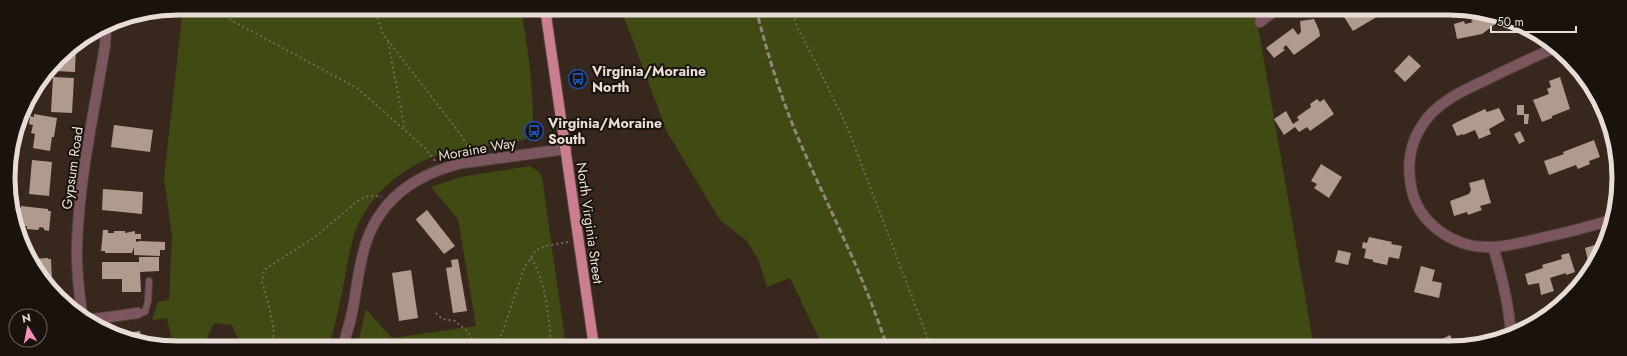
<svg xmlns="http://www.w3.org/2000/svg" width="1627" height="356" font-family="Jost,sans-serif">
<rect width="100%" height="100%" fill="#38271c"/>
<g fill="#3f4b12">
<path d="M183,8H521L530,67L533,113L532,132L525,139L517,142C492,146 466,147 442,154C401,165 362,201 352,242C344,277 340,313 328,347H241L232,325L214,323L206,340L209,347H173L167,318L152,320L158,302L169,300L172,237L164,178Z"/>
<polygon points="621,9 1255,9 1314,347 823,347 790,278 767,287 758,259 747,241 720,220 667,132"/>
<polygon points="530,166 539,172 542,177 566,347 357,347 366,309 392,338 476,326 458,219 431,187 460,177"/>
</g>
<g fill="#af9a8d">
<polygon points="1339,9 1381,9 1384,15 1381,17 1380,15 1353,31"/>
<polygon points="1480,13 1499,19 1494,25 1482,34 1457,39 1454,24 1464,21 1465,24 1473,22 1471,21"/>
<polygon points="1314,19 1319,30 1320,36 1294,55 1286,45 1283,48 1285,50 1274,58 1266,48 1293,28 1298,35 1301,32 1300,21"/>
<polygon points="76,44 75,72 54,71 54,65 66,50"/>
<polygon points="1409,55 1421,66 1405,82 1394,71"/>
<polygon points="53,77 74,78 72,113 51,112"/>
<polygon points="1560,77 1570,109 1552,116 1552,118 1542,122 1533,100 1549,94 1547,89 1551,87 1549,81"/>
<polygon points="1317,99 1320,102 1324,99 1334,114 1310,131 1307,127 1299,132 1295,127 1284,135 1274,119 1286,111 1293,124 1299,120 1297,117 1311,107 1310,104"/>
<rect x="1517" y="105" width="7" height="10"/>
<polygon points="1499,108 1505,120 1489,129 1491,134 1479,139 1475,130 1463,135 1463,134 1457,136 1452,125 1457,122 1485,109 1487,112"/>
<polygon points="34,114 57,118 54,137 52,137 50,151 33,148 35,134 31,133 33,125 29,124 30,116 34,117"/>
<polygon points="1524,114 1529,114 1528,124 1524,124"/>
<polygon points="114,125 153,130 150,152 111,147"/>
<polygon points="1520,131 1525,141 1519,144 1514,134"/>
<polygon points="1594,140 1600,157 1589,161 1590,164 1578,169 1576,165 1549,175 1544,161 1564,154 1563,152"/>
<polygon points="32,160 52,162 49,196 29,194"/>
<polygon points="1321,164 1342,177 1329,198 1314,188 1317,184 1311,181"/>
<polygon points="1484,179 1491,203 1480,206 1482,210 1468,215 1467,212 1454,216 1450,201 1469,194 1471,190 1469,183"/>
<polygon points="103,189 143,192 142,214 102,210"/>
<polygon points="21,206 48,209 48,211 51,211 49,231 44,230 44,228 40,227 38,230 27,229 27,226 17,228 14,219 16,220 17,207 21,208"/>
<polygon points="427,210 455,246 444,254 417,221 416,219"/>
<polygon points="103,230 108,230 108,233 114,233 114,231 125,231 125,233 135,231 135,234 141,234 141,239 136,239 136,242 139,241 165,242 165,250 160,250 160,256 134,255 134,247 132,253 105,253 105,251 101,251"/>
<polygon points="1369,237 1392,242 1391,244 1402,246 1399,259 1389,257 1387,265 1373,262 1373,260 1364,258 1366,249 1362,248 1363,242 1367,243"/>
<polygon points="1605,242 1601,253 1590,269 1585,248"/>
<polygon points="1338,250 1351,253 1348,265 1335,262"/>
<polygon points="1569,253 1575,272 1566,275 1566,273 1550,278 1554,291 1541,295 1539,283 1528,285 1525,274 1543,268 1542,265 1562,259 1561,255"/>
<polygon points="139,257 159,257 159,271 140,272 141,292 122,292 122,279 102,279 102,262 139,262"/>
<polygon points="48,258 48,259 51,259 52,279 46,279 46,277 41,277 32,259"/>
<polygon points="458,259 467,311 453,313 446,268 452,267 451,260"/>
<polygon points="1421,266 1435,270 1432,281 1442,283 1439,298 1414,292"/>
<polygon points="411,270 418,318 399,321 392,273"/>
<polygon points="140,331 142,342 120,334"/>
<polygon points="1450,335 1456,347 1432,347 1431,345"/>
</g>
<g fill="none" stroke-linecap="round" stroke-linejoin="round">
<defs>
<polyline id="lane" points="138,313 145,312 148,301 149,281"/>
<g id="street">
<polyline points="1260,22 1277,9"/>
<path d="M1554,48C1532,58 1510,68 1488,79C1467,89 1445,98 1429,116C1412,136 1406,160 1411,186C1417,223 1454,248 1490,247C1508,247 1524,242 1541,238C1565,233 1588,227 1611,220"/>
<path d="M1493,247C1502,276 1509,304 1511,335"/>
<path d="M82,315C79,292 76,269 77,245C79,179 94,112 105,46L106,25"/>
<polyline points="87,320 138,313"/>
<path d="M343,347C345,337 349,327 351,317C357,292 358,264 367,240C383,196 420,173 463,163L566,149"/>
</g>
<polyline id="primary" points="545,8 594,347"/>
</defs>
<use href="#lane" stroke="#54443a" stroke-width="8"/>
<use href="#street" stroke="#54443a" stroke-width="12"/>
<use href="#primary" stroke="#54443a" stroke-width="12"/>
<g stroke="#75665c" stroke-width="2" stroke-dasharray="2 3" stroke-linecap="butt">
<polyline points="219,8 231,20 357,88 426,149 435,161"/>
<polyline points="374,8 383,34 461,135 471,152"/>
<polyline points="792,9 797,27 816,63 848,129 931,347"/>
<polyline points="388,42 405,130"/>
<path d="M531,258C547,283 548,318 552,347"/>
<polyline points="436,313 442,319 455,321 467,331 474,342 484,345 499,339 504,328 525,266 536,250 546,246 568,242"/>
<polyline points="272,347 274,330 268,302 262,282 264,270 315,237 359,200 369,196 380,196 382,197"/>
</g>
<use href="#lane" stroke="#7c565e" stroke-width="6"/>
<use href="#street" stroke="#7c565e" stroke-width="10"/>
<use href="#primary" stroke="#cb7e8f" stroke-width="10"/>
<path stroke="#93857c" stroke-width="3" stroke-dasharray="6 3" stroke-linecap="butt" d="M756,9C768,56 782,102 802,147C831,213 865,278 887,347"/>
</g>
<defs>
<symbol id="bus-ring" viewBox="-11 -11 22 22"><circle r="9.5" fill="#19120d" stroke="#1a4fb4" stroke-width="1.5"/><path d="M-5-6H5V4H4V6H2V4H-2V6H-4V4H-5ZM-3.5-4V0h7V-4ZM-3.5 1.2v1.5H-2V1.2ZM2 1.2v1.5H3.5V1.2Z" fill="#1a4fb4"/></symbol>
</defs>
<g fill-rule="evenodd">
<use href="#bus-ring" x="567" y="68" width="22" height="22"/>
<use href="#bus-ring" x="523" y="120" width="22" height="22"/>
</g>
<g text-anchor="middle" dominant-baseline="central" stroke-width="4" stroke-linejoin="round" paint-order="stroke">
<g font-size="14" font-weight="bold" fill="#e8ddd6" stroke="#19120d" text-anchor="start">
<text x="592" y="71">Virginia/Moraine<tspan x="592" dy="16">North</tspan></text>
<text x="548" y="123">Virginia/Moraine<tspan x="548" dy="16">South</tspan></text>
</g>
<g font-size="14" fill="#e8ddd6" stroke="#19120d">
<text transform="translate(477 149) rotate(-10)">Moraine Way</text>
<text transform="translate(72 168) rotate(-82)">Gypsum Road</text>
<text transform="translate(590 223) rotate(82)">North Virginia Street</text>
</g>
</g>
<path d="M0 0H1627V356H0ZM178 15H1449A163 163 0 0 1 1612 178V178A163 163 0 0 1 1449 341H178A163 163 0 0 1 15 178V178A163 163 0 0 1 178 15Z" fill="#19120d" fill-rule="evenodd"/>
<path fill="none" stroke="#e8ddd6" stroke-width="5" d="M178 15H1449A163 163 0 0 1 1612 178V178A163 163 0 0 1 1449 341H178A163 163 0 0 1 15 178V178A163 163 0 0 1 178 15Z"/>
<g transform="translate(28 328) rotate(350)"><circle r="19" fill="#19120d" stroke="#6c635d"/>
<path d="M0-3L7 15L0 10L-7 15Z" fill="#fe8ebd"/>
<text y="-6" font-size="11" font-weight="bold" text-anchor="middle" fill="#e8ddd6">N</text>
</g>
<path d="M1491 26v6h85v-6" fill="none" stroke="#e8ddd6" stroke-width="2"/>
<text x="1497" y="26" font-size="12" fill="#e8ddd6" stroke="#19120d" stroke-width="3" paint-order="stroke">50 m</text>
</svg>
